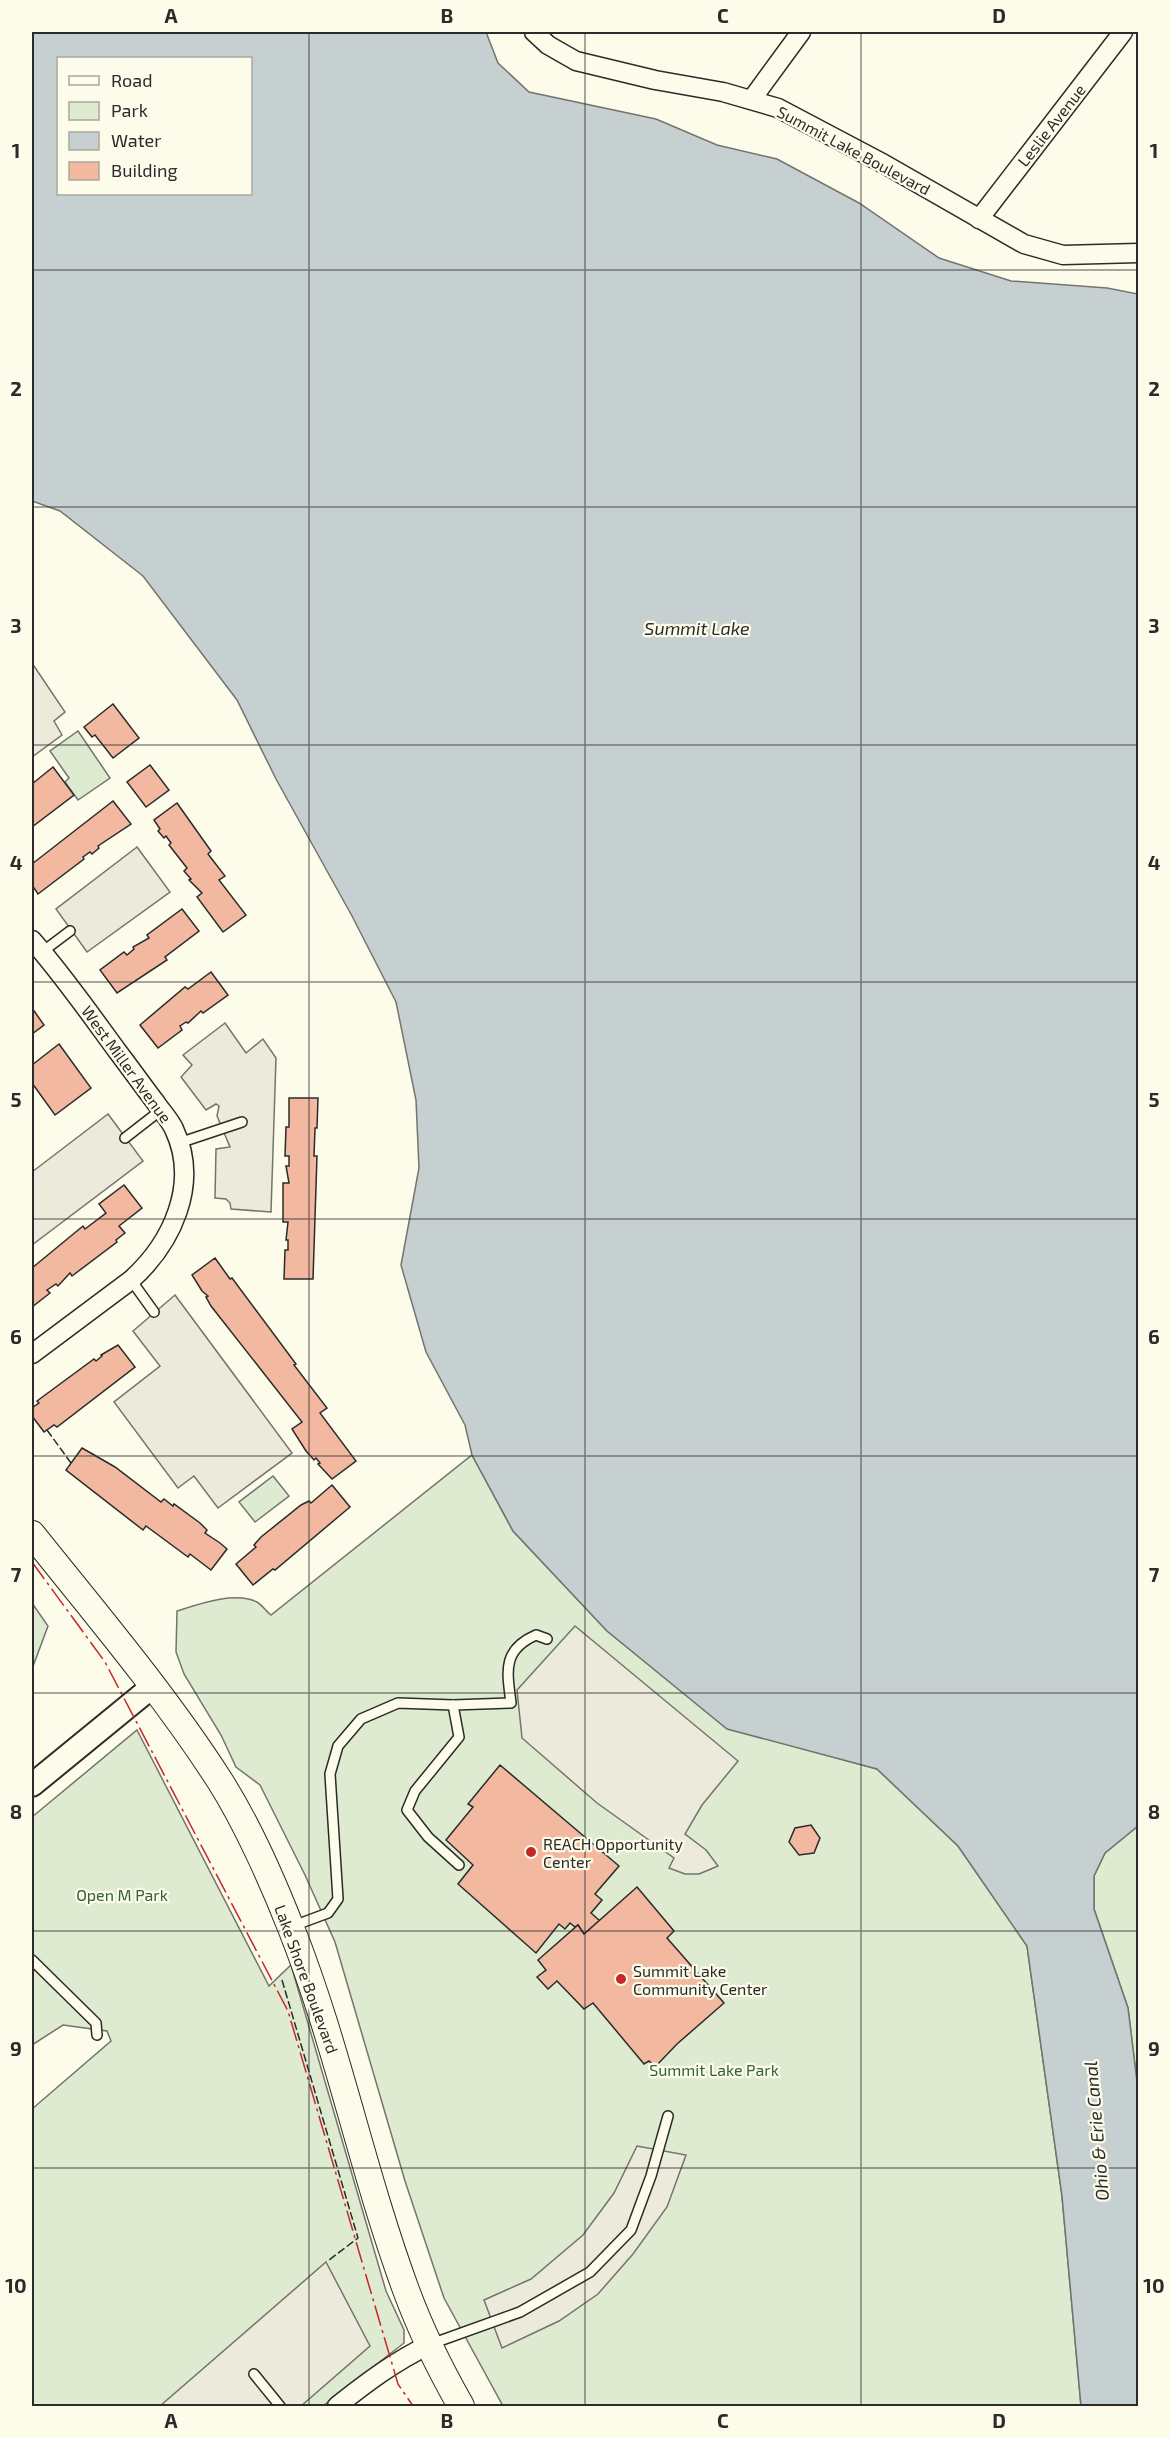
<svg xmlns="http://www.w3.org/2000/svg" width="1170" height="2438" font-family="'Exo 2',sans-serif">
<rect width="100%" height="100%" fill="#fdfbea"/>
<g fill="#deebd1" stroke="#74746e" stroke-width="1.5">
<polygon points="78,731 110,778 78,800 65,782 69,778 50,751"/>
<path d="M472,1455L513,1531L607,1631L727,1728L877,1769L958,1846L1027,1946L1062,2196L1081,2406H503L444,2298L405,2181L335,1942L305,1875L260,1785L236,1767L221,1735L184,1674L176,1652L177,1611C199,1604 235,1591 257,1602C262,1605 267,1612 271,1615Z"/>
<polygon points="273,1476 289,1496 255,1522 239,1502"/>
<polygon points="32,1603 48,1626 32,1669"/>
<polygon points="137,1730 269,1986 291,1965 386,2291 404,2330 404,2343 323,2406 32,2406 32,2109 111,2041 107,2031 63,2025 32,2045 32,1817"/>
<polygon points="1138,1826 1138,2090 1128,2008 1094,1909 1094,1876 1105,1853"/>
</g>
<g fill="#eceadb" stroke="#74746e" stroke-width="1.5">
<polygon points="32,663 65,712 54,721 62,735 32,757"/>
<polygon points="137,847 170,892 87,952 56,909"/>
<polygon points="225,1023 246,1053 263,1039 276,1058 271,1212 231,1209 230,1203 226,1199 215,1198 216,1149 230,1147 217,1116 219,1106 216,1104 206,1110 181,1077 192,1065 183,1055"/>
<polygon points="108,1114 143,1161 32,1245 32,1172"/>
<polygon points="175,1295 292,1453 218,1508 194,1476 178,1488 114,1402 160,1366 133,1331"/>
<polygon points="575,1626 738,1761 702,1805 685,1834 706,1850 718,1866 711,1869 699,1874 685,1874 669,1868 674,1858 597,1803 522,1738 517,1690"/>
<polygon points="637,2146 686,2155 667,2207 633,2254 598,2294 559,2321 502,2348 484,2300 531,2279 583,2235 614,2193"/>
<polygon points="326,2262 370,2346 301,2406 160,2406"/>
</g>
<path fill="#c7d0d0" stroke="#74746e" stroke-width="1.5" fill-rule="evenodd" d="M32,32H486L498,63L529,92L656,119L717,145L777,159L859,203L939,258L1011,281L1107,288L1138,294V1826L1105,1853L1094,1876V1909L1128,2008L1138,2090V2406H1081L1062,2196L1027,1946L958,1846L877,1769L727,1729L607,1631L513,1531L472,1455L465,1425L426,1352L401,1265L419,1168L416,1100L396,1002L352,916L276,779L237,700L143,576L60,511L32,501ZM58,58H250V194H58Z"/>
<g fill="#f2b8a0" stroke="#2b2b2b" stroke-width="1.5">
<polygon points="113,704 139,738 113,758 95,735 92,737 84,727"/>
<polygon points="150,765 169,790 146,807 127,782"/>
<polygon points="53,767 74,795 32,827 32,784"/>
<polygon points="113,801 131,824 98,846 99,848 92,854 90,852 83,857 84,859 38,894 32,885 32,864"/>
<polygon points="177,803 211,851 208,854 225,876 219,880 246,915 223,932 197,897 202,893 189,880 191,879 184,871 187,868 169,845 171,843 166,836 164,838 158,831 160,829 154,820"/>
<polygon points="182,909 199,931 165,957 167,960 117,993 100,970 124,952 127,955 134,949 133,947 149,938 147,935"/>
<polygon points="211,972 228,995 203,1013 201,1011 188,1023 186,1022 180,1026 182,1030 158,1048 140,1025 185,987 188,989"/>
<polygon points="32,1008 44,1025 32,1034"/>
<polygon points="59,1044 91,1088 55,1115 32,1083 32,1065"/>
<polygon points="289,1098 318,1098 317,1128 315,1128 314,1156 317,1156 313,1279 284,1279 285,1250 288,1250 288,1240 286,1240 288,1222 283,1222 283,1183 289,1183 286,1166 289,1166 289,1156 285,1156 286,1127 289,1127"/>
<polygon points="124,1185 142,1208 119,1226 125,1233 116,1240 117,1242 72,1276 70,1273 58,1286 56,1284 47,1290 50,1293 32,1307 32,1268 83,1226 85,1229 106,1213 99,1204"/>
<polygon points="215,1258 230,1279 232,1278 296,1364 294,1365 327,1408 320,1413 356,1461 332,1479 318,1464 320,1463 316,1458 314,1460 306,1451 292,1429 302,1422 211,1306 206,1297 208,1296 202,1291 192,1275"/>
<polygon points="118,1345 135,1367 57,1427 54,1425 44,1432 32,1416 32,1408 39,1403 37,1401 94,1359 96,1361 102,1356 101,1355"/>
<polygon points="82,1448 115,1467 161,1502 164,1499 173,1506 174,1504 200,1523 207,1530 205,1533 220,1543 227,1549 211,1570 190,1554 188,1557 146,1526 143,1530 66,1470"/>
<polygon points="332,1485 350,1507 275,1570 273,1569 253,1585 236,1564 256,1547 254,1545 261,1537 301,1505 309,1501 311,1503"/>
<polygon points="500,1765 619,1866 595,1894 602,1900 591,1913 600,1921 584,1934 578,1925 575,1927 570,1923 565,1929 559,1924 536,1953 458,1884 473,1865 446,1840 473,1807 468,1804"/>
<polygon points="811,1825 820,1838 814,1853 799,1855 789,1842 795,1828"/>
<polygon points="637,1887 674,1931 667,1938 724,2003 677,2044 655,2067 649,2061 644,2064 593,2003 584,2009 557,1981 548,1989 537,1977 546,1970 538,1960 578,1925 584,1934"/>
</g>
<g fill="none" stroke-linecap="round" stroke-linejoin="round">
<defs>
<g id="service">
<polyline points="42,952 70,931"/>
<polyline points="125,1138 161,1110"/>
<polyline points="179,1143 242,1122"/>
<polyline points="131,1280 154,1312"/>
<polyline points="453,1705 459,1737 415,1791 407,1810 428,1837 459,1865"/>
<path d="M293,1926L328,1913L338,1899L330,1774L338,1746L361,1719L398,1703L453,1705L511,1703C507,1671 502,1650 536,1635L547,1639"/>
<polyline points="32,1960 96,2023 97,2035"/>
<polyline points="431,2344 520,2312 590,2272 631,2230 651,2176 668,2116"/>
<polyline points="254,2374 280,2406"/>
</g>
<g id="minor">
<polyline points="534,32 548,45 576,61 655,80 723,92 778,108 884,164 1024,244 1063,255 1138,253"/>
<polyline points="752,99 801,32"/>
<polyline points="979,219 1123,32"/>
<path d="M32,940C63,975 90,1014 118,1052C131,1069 143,1086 156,1103C162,1112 170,1120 174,1129C200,1184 172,1243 131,1280L32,1354"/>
<path d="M337,2406C366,2383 395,2361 429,2345"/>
</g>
<polyline id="tertiary" points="32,1785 153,1686"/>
<path id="secondary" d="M32,1534C96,1614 164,1694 220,1781C246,1822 273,1882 291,1928C338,2046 362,2171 406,2290C421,2331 440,2369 461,2406"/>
</defs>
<use href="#service" stroke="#2b2b2b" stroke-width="12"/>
<use href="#minor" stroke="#2b2b2b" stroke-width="21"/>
<use href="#tertiary" stroke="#2b2b2b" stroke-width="26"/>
<use href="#secondary" stroke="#2b2b2b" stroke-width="28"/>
<use href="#service" stroke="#fdfbea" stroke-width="9"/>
<use href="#minor" stroke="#fdfbea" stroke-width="18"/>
<use href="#tertiary" stroke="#fdfbea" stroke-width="22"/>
<use href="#secondary" stroke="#fdfbea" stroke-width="26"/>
<g stroke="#2b2b2b" stroke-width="1.5" stroke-dasharray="8 3" stroke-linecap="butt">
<polyline points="47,1430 71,1463"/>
<polyline points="282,1980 358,2238 329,2260"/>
</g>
<polyline stroke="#c62828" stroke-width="1.5" stroke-dasharray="21 4.5 3 4.5" stroke-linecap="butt" points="32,1562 105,1662 288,2011 398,2384 413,2406"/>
</g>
<path fill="none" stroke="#2b2b2b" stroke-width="1.5" stroke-opacity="0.55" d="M309,32V2406M585,32V2406M861,32V2406M32,270H1138M32,507H1138M32,745H1138M32,982H1138M32,1219H1138M32,1456H1138M32,1693H1138M32,1931H1138M32,2168H1138"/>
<g fill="#c62828" stroke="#fdfbea" stroke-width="2">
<circle cx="531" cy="1852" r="6"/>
<circle cx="621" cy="1979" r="6"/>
</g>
<g text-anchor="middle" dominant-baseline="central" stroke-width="4.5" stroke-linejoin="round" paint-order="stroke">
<g font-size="16" fill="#2b2b2b" stroke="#fdfbea">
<text transform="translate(1051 125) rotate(-52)">Leslie Avenue</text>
<text transform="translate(854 150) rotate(28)">Summit Lake Boulevard</text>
<text transform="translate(127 1064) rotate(54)">West Miller Avenue</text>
<text transform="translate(307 1979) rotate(70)">Lake Shore Boulevard</text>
</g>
<g font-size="16" fill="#2b2b2b" stroke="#fdfbea" text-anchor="start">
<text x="543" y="1843">REACH Opportunity<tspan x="543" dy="18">Center</tspan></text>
<text x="633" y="1970">Summit Lake<tspan x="633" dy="18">Community Center</tspan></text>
</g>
<g font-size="16" fill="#34623c" stroke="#fdfbea">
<text x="122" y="1894">Open M Park</text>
<text x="714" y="2069">Summit Lake Park</text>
</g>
<g font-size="18" font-style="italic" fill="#2b2b2b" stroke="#fdfbea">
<text x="697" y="628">Summit Lake</text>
<text transform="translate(1096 2131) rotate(-95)">Ohio &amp; Erie Canal</text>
</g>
</g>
<rect width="1170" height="2438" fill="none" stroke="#fdfbea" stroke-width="66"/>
<rect x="57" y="57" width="195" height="138" fill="#fdfbea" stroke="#a9a89e" stroke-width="1.5"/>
<rect x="69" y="76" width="30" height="9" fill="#fdfbea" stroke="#a9a89e" stroke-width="1.5"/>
<text x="111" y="87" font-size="18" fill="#2b2b2b">Road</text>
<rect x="69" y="102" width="30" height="18" fill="#deebd1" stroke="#a9a89e" stroke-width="1.5"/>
<text x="111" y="117" font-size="18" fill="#2b2b2b">Park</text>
<rect x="69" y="132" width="30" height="18" fill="#c7d0d0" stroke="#a9a89e" stroke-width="1.5"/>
<text x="111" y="147" font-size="18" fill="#2b2b2b">Water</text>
<rect x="69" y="162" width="30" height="18" fill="#f2b8a0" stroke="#a9a89e" stroke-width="1.5"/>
<text x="111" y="177" font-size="18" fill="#2b2b2b">Building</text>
<rect x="33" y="33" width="1104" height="2372" fill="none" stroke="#2b2b2b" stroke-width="2"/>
<g font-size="20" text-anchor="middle" font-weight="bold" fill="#2b2b2b">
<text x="171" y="23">A</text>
<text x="447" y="23">B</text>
<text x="723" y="23">C</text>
<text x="999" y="23">D</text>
<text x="16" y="158">1</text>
<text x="1154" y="158">1</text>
<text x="16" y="396">2</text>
<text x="1154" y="396">2</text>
<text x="16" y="633">3</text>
<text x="1154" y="633">3</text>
<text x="16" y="870">4</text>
<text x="1154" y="870">4</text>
<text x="16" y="1107">5</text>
<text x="1154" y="1107">5</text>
<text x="16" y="1344">6</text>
<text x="1154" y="1344">6</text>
<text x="16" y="1582">7</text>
<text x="1154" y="1582">7</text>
<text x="16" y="1819">8</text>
<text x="1154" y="1819">8</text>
<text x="16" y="2056">9</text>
<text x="1154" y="2056">9</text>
<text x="16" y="2293">10</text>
<text x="1154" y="2293">10</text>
<text x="171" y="2428">A</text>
<text x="447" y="2428">B</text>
<text x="723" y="2428">C</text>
<text x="999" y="2428">D</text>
</g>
</svg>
